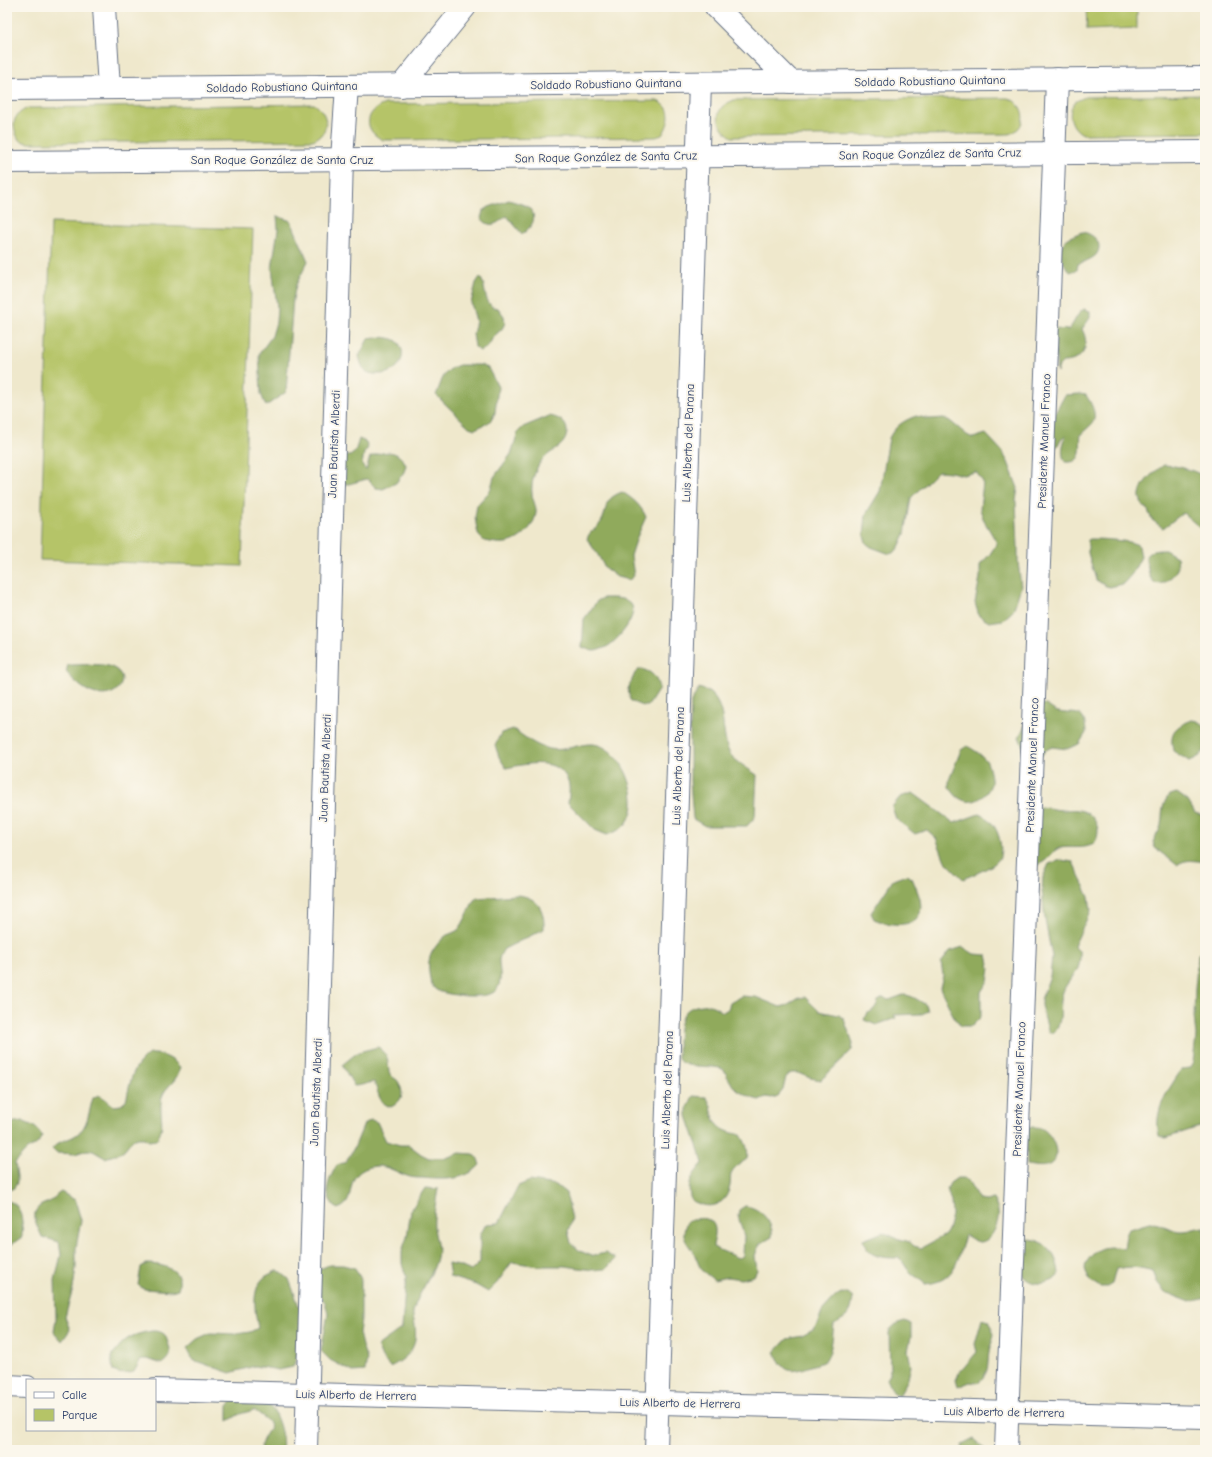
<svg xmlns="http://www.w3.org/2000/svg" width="1212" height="1457" font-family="'Comic Neue',sans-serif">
<rect width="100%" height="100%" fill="#fbf7ec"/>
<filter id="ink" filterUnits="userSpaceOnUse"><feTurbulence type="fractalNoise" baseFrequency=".025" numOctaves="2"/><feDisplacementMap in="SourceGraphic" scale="8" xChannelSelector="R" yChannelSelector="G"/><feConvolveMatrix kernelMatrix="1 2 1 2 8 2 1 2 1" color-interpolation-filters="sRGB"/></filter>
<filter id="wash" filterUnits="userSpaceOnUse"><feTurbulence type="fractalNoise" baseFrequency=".012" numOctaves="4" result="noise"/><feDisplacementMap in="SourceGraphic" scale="16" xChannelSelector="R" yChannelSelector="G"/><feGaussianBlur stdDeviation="0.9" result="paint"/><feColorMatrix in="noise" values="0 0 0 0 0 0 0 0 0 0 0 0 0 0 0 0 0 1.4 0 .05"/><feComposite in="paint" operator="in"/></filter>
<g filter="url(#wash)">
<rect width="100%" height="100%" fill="#efe8cc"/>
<g fill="#b5c467" stroke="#687a62">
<polygon points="1086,7 1137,7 1137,28 1087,30"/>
<path d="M1205,95V133L1083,134C1072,129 1066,114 1074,103C1077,100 1081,99 1085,97Z"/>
<path d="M1008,98C1026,104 1029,128 1009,134L732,137C722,131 713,118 722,107C725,104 730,102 734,100Z"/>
<path d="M657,101C674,107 670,123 662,135L656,137L383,140C362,130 365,111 385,104Z"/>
<path d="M314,104C329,113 331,133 313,140L27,143L19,140C11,125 12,115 28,108Z"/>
<polygon points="51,223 253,229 242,566 40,560"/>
</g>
<g fill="#90aa5c" stroke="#566c5d">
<path d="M509,200C514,202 525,204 529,208C539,218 531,228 522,234L507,216C497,223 491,230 481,218L483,211L489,207Z"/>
<polygon points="277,216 291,221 308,261 296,285 293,299 286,392 266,406 261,394 259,354 272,336 276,322 277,307 272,268 278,229"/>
<path d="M1082,232C1092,233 1105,243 1096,255C1092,259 1084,262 1078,264L1077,270L1070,272C1062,263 1055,249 1067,239C1071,236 1077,234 1082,232Z"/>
<path d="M480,277C487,287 482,296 492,307L498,308L504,316L505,323L502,329L493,337L490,343L486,348L480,351L475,347L473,334L476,321L471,303L476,283Z"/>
<path d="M1084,309L1090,311V318L1082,329C1091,346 1083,362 1063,362L1059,366L1057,373L1054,329L1068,330C1075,323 1076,314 1084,309Z"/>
<path d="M382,337C387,338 393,338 397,341C400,344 401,347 402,350C405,365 391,375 377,374C371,374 366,373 363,368C361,365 360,359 359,356L368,339Z"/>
<path d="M459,365H481L488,368L498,387L495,413L492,419L488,423L475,429L469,427L436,395C443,379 442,371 459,365Z"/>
<path d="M1079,394L1086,395C1091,403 1099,416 1091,425C1088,428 1084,431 1081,434C1079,447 1085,464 1065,462C1060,452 1063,445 1066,435L1061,439L1058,445L1049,454L1055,413L1065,395Z"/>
<path d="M549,416C558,417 568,422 567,433C565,450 545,451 538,466C534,474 531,484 532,493C532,499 537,507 536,513C534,528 519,542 505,543C498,544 490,542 484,541L479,536L477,530L475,517L477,505L490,491L494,477L511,454L518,432L523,427Z"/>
<path d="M916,416L930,419L944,418L950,421L967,435L973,438L986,434L1001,450L1008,462L1018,488L1016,501L1018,547V561L1021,587L1013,611L1003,620L989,622L979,616L975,603L980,577V565L990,554L997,543L984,521L980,509L983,482L976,472L963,475L951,472L938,471L911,498L905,534L899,547L895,552L890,554L871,547L866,543L864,536L866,514L880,491L889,438C895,426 903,421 916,416Z"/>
<path d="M359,439L366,442L368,448L364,453L362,465L366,470L370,457C385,451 397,448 406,465L404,472L396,483L383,489L376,488L367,479L349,484H342L343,455L350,456L355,452Z"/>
<path d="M1164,465C1179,466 1190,469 1202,475L1205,482V532L1183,513L1163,528L1152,520L1147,508L1143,507C1142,503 1139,498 1140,494C1142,481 1154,472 1164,465Z"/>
<path d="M622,492C632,498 641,505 646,517L637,537L631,556L634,576L629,580L617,577L605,568L598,555L587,539C590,530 594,531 599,525C610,511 600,500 622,492Z"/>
<path d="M1090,539C1100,539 1133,540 1139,546L1141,557L1132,574L1123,584L1110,587L1106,586L1096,580L1088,553V540Z"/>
<path d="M1165,550L1177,557L1178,567C1174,577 1158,593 1150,577C1148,574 1147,560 1146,556C1150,550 1158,550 1165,550Z"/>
<path d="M603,598C611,598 624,597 630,603C641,614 617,641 608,646C605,648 597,651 594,651C590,651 585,648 582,647L584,619L597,601Z"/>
<path d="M68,665C78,665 104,663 111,667C134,676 117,702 93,693C83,690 73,680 66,672Z"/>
<path d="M640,669C652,671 657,677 659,689L648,706C640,706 636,704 630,700L628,689L635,673Z"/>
<path d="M699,688C702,689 707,691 710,693C728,709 720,735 730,754C734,760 750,770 757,775L755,817L747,826H705L693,819L690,781V728L691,702Z"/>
<path d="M1044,704C1048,706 1052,709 1055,711C1073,717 1085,705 1086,733L1079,744L1067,749L1052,747L1046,750L1042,755L1024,749L1019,737L1033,710Z"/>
<path d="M1192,720L1198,721L1205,727C1205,745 1209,755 1189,761L1173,751C1169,731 1175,727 1192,720Z"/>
<path d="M513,729C524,736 536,747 550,749C565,752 579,743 593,744C619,746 638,788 632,811C628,826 621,830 607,835L595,830L568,803C569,796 570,787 568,781C558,756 526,764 506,768L499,757L495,745L501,733Z"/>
<path d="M967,746C974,750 983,755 987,762C989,767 992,778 991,784C987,797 972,807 959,798C955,796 952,790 949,787V780L961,750Z"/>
<path d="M913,793L954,823L979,814C983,816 987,818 990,821C998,828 1004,848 999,859C994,867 972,875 963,879L945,861L936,838L927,830L915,834L896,819L892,807L900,797Z"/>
<path d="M1177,793L1188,801L1195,813L1205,816V862C1195,861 1186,858 1177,865L1155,848L1153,842C1155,836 1160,831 1161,825C1163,812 1161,806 1169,795Z"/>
<path d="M1039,807C1047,807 1055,810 1063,810C1068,810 1073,809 1078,810C1089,811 1097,820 1098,830C1098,835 1097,841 1093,844C1084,850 1070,846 1060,848C1053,850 1051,856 1046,860C1043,863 1037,865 1032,866Z"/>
<path d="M1061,860L1073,862L1089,897L1091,910L1074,946L1080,952C1080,956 1080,961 1079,965C1077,975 1066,982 1063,992C1058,1005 1064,1020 1055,1032L1049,1033L1041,1006V999L1050,976L1052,957L1045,920L1042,891L1043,877L1049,864Z"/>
<path d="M906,875L912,878C915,885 918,892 920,899C927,930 892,927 874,919L871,913L893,880Z"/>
<path d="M516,895C537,896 545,909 544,929L504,949C502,952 500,955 499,960C499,970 504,984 494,992C486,999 443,996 435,989C429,984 427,965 430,957C432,950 441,939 447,935C450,934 455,932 458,930C465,922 469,909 474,900L477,898Z"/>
<polygon points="963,947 974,954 987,955 990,968 988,981 981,992 981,1017 972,1026 961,1026 953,1015 940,988 943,975 941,963 950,951"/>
<path d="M1205,949V1125L1166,1138L1159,1136C1153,1110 1168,1090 1182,1069L1189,1068L1193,1062L1196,1036L1194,1016L1195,989L1198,954Z"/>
<path d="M903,995C912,995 918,1000 926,1005L928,1011L922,1014L894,1015L896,1018L876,1025L864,1020L866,1014C873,1011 876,1008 878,1001L883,998L889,1000Z"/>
<path d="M741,996L756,997L780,1007L788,1005L799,998L805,997L819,1011L839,1015L844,1019L853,1044L852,1050L821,1080L810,1078L798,1073H791L786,1077L783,1090L778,1096L772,1098L766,1097L759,1100L752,1098L738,1091L733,1086L723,1069C712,1065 691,1068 682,1063C680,1062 679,1060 678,1058C679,1041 674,1011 696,1006C710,1003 712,1005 723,1012L728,1009L730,1003Z"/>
<path d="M378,1047C389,1054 387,1059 389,1071C390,1076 393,1077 397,1080C399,1082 400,1085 401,1088C404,1097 399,1103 391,1107C378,1103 379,1093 374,1082C367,1083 361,1086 354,1086L342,1065L358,1052Z"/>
<path d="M149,1054C162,1053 172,1058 180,1067C178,1082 166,1085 162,1097C158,1111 167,1128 156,1140L149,1141L144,1138H138L132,1140L124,1150L118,1154L105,1158L93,1151L87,1150L75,1154L56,1153L52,1149C60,1139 67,1141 76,1135C88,1128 89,1110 93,1098L98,1095L104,1098L114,1106L121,1105L126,1101C131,1081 131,1067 149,1054Z"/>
<path d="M693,1096L706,1097C710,1102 711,1106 712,1112C717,1130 725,1131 741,1135C746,1143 749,1150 747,1159C742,1163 733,1167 731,1174C730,1178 731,1182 730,1186C725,1208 708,1210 691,1200C686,1183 692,1176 703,1163L687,1116V1109Z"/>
<path d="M371,1120L377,1122L386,1141L400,1145H409L421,1154L429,1158H446L459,1153L474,1154L478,1159L480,1165C465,1181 443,1180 422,1178C418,1178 412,1178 407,1176C395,1172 384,1163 370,1167C340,1176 360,1203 337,1209C322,1194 327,1182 337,1165L346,1162L355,1146L364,1124Z"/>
<path d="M22,1121C31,1125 38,1127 42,1136C36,1147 36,1144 27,1150C23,1153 19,1159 15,1163L17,1176V1183L14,1188L7,1191V1125L9,1123Z"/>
<path d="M1032,1127C1037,1127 1040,1127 1044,1130C1053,1136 1063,1158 1049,1165C1044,1168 1033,1166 1027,1165L1026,1129Z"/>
<path d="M957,1178H964L969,1182L979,1200L986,1201L993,1199C995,1203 998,1207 998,1211C1000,1221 992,1243 979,1242C974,1241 969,1237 965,1235C958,1259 956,1282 925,1284C920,1279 914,1276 909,1271C905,1267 904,1262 899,1258C884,1258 867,1258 863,1240L883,1232L896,1238L910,1242L914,1246L921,1248L945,1235L948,1230L952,1215L951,1202L947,1189L950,1183Z"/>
<polygon points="530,1181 556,1185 566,1193 572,1219 568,1231 571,1243 580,1251 592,1256 605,1253 616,1259 606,1269 593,1270 565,1266 538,1266 512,1262 497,1283 488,1292 476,1285 450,1277 448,1264 460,1266 471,1271 480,1262 480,1235 486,1224 499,1223 518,1186"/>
<path d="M425,1188L438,1189C436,1201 433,1215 434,1228C435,1236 438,1244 438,1252C436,1273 418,1291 413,1312C412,1317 415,1321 415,1326C418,1348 408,1358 390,1367L382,1358L377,1346L402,1328L406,1276L402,1264V1251L407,1237L411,1210Z"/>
<path d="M61,1192L75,1200L81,1220L76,1248V1268L73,1289L65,1317L70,1330L62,1341L54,1332L56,1318L55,1280L61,1255L59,1242L42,1237C38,1227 29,1214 40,1206C44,1203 49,1203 52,1200C55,1197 56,1195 61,1192Z"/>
<path d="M7,1201C23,1203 23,1224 22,1237L12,1244L7,1245Z"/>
<path d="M745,1206C759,1207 774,1222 772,1237L760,1244L757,1250L755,1256L757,1270L754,1276L741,1279L727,1277L714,1280C709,1276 702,1272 699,1265C697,1261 696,1257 694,1253C686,1241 680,1237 687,1222C699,1216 717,1216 715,1234C715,1238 713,1243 713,1247L738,1258L743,1256L744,1236L738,1216L739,1210Z"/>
<path d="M1149,1223C1162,1222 1171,1232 1183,1231C1190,1231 1197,1227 1205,1227V1296L1203,1299L1190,1302L1165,1292L1157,1282L1153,1271C1139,1267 1130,1266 1116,1269L1112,1284L1107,1287H1100L1089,1280L1084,1266C1095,1248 1103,1245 1124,1248L1126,1235L1129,1229Z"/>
<path d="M1026,1239C1046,1238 1059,1257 1059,1276C1046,1288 1021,1286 1019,1265C1018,1258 1020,1250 1021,1243Z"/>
<path d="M146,1264C162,1264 185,1269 178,1289L172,1291L144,1289L138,1285L141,1267Z"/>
<polygon points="329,1265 343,1265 355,1268 361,1279 361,1320 359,1333 362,1346 367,1359 365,1371 353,1372 330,1360 321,1351 328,1314 325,1302 317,1293 317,1270"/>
<path d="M278,1270L289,1279L303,1317L302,1343L293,1367L279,1370L255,1366L230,1373L193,1360L187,1348L197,1339L210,1333L236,1334L250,1332L258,1328C255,1312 250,1288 266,1276C270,1274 274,1272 278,1270Z"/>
<path d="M841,1293L848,1294L853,1298C851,1315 849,1316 834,1324C833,1332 832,1351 827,1358C824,1363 817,1364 811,1366C790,1374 784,1373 775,1352L787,1339L802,1336L813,1330L817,1325L822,1311L836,1296Z"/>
<path d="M982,1319L988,1321L994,1334C993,1339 992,1343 990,1347C986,1362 992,1372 977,1383L970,1382L958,1387L956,1380L959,1373L977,1352L975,1344Z"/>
<path d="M905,1321L911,1324V1337L908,1351L911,1365L908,1379L899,1396L893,1392L887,1379L890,1374L889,1332C893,1325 897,1323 905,1321Z"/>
<path d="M152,1331C156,1331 160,1331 164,1334C166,1336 167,1340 168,1343C172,1352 171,1359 162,1364L147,1359L140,1361L134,1372C125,1374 121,1375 113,1371L111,1357C124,1339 129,1335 152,1331Z"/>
<path d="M232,1401C238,1401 259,1399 264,1401C276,1406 285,1438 282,1450H260C263,1427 283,1430 254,1410L240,1414L228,1421V1406Z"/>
<polygon points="974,1439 984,1447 985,1450 961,1450 962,1445"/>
</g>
</g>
<g filter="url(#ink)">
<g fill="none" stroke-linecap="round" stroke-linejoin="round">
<defs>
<g id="minor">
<polyline points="104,7 109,88"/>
<polyline points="716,7 791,82"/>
<polyline points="401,86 465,7"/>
<polyline points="7,1386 27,1387"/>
<polyline points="155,1390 1205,1417"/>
<polyline points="306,1450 342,159 347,86"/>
<polyline points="656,1450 700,83"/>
<polyline points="1006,1450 1057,79"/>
</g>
<g id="tertiary">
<polyline points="7,89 1205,78"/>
<polyline points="7,162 1205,152"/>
</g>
</defs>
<use href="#minor" stroke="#657084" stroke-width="24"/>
<use href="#tertiary" stroke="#657084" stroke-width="24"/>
<use href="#minor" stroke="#fff" stroke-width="22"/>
<use href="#tertiary" stroke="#fff" stroke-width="22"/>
</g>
</g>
<g text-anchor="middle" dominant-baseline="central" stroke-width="4" stroke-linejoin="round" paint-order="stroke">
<g font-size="12" fill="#1b2f5e" stroke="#fbf7ec">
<text transform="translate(930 81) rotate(-1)">Soldado Robustiano Quintana</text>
<text transform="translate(606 84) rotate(-1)">Soldado Robustiano Quintana</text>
<text transform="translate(282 87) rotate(-1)">Soldado Robustiano Quintana</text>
<text transform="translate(930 154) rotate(-1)">San Roque González de Santa Cruz</text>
<text transform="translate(606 157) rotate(-1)">San Roque González de Santa Cruz</text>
<text x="282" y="160">San Roque González de Santa Cruz</text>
<text transform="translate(1044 441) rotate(-88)">Presidente Manuel Franco</text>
<text transform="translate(688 443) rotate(-88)">Luis Alberto del Parana</text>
<text transform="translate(334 444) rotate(-88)">Juan Bautista Alberdi</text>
<text transform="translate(1032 765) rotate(-88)">Presidente Manuel Franco</text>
<text transform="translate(678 766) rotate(-88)">Luis Alberto del Parana</text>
<text transform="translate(325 768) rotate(-88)">Juan Bautista Alberdi</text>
<text transform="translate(1019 1089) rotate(-88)">Presidente Manuel Franco</text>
<text transform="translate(667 1090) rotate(-88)">Luis Alberto del Parana</text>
<text transform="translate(316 1092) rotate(-88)">Juan Bautista Alberdi</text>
<text transform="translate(356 1395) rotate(1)">Luis Alberto de Herrera</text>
<text transform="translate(680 1403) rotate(1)">Luis Alberto de Herrera</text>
<text transform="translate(1004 1412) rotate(1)">Luis Alberto de Herrera</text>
</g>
</g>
<rect width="1212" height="1457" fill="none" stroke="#fbf7ec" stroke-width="24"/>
<rect x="26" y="1379" width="130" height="52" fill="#fbf7ec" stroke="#a1a7b3"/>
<rect x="34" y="1392" width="20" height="6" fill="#ffffff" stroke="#a1a7b3"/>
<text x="62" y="1399" font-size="12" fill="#1b2f5e">Calle</text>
<rect x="34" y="1409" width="20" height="12" fill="#b5c467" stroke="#a1a7b3"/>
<text x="62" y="1419" font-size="12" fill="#1b2f5e">Parque</text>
</svg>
